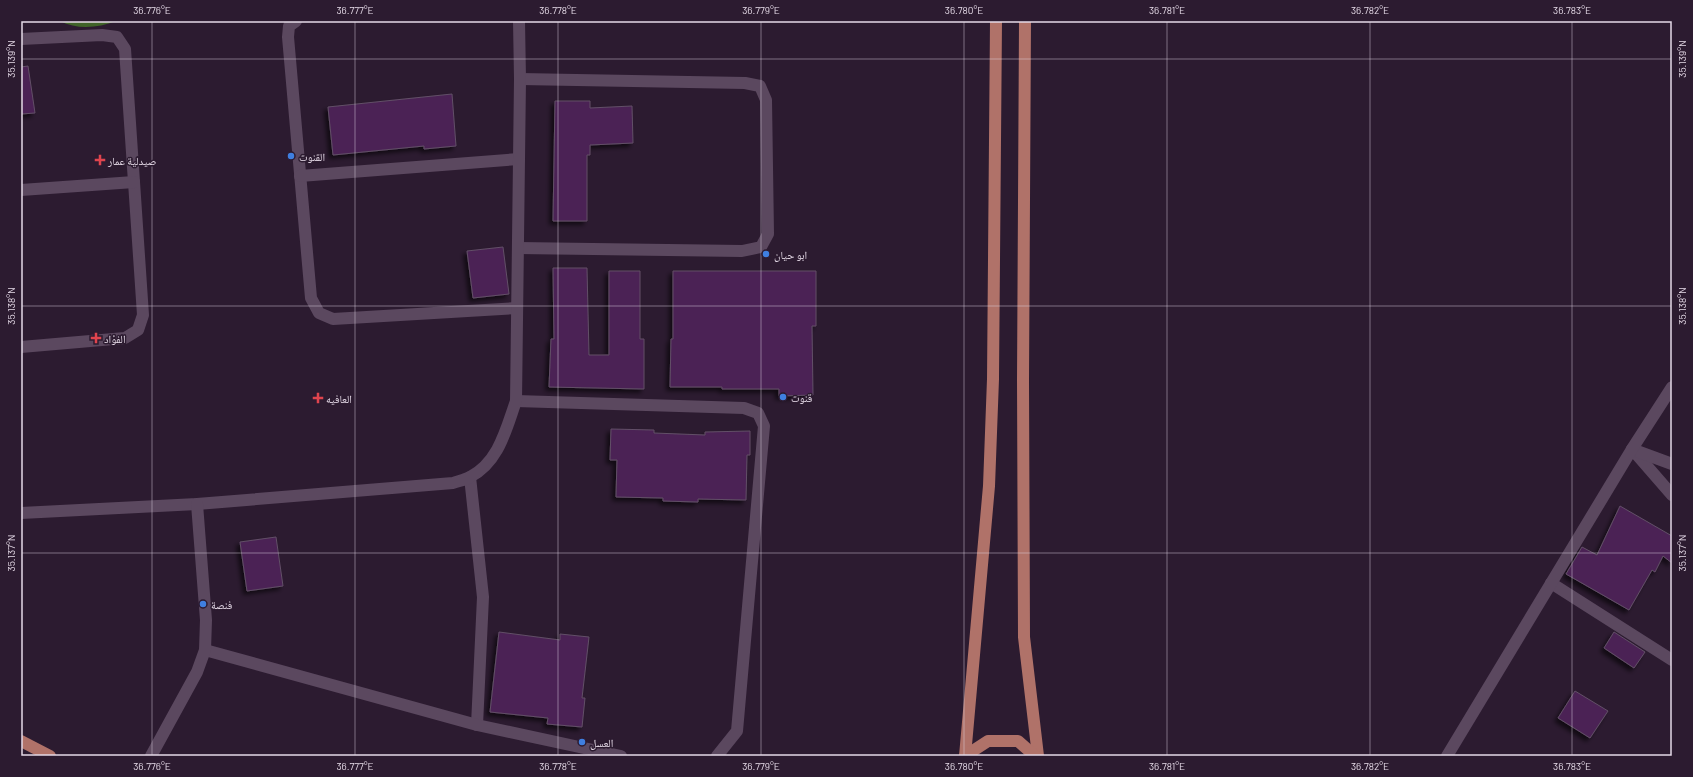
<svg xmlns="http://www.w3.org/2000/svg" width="1693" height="777" font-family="Barlow,'Noto Naskh Arabic',sans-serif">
<defs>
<filter id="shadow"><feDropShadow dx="-3.5" dy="3.5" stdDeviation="2" flood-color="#0009"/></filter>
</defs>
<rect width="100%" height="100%" fill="#2c1b30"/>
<path fill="#406329" d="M60,21H116C98,28 77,30 60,21Z"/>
<g fill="#4b2355" stroke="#624f67" filter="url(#shadow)">
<polygon points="28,66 35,113 21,114 21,67"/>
<polygon points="452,94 456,146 424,149 424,146 333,155 328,107"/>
<polygon points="555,101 590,101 590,108 632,106 633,143 590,145 590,155 587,155 587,221 553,221"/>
<polygon points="503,247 509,294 473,298 467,251"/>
<polygon points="553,268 587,268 589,355 609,355 609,271 640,271 640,339 644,339 644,389 549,387 551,339 554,339"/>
<polygon points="673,271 816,271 816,326 812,326 813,395 779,396 779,389 722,389 722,387 670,387 671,339 673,339"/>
<polygon points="611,429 654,430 654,433 705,435 705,432 750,431 750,455 747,455 746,500 698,499 698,502 663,501 663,498 616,497 617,460 610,460"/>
<polygon points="1620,506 1672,536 1672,563 1663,556 1655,572 1652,570 1629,610 1566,574 1582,547 1597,555"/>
<polygon points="276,537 283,586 247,591 240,542"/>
<polygon points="499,632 560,640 560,634 589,637 582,698 585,698 582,727 547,724 548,718 490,712"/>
<polygon points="1614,632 1645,652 1634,668 1604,648"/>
<polygon points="1575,691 1608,711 1590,738 1558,718"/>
</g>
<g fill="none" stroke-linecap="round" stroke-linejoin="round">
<g stroke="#5b485f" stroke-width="12">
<polyline points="296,21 289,26 288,37 311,298 319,313 333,319 517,308"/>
<polyline points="21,39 102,35 117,37 125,49 143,315 138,330 125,338 21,347"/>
<polyline points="300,176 519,159"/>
<polyline points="21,190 134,182"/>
<polyline points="518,248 742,251 761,247 768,234 766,100 760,86 745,83 520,79"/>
<polyline points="516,401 744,408 758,413 764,426 737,731 717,756"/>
<polyline points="1632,449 1672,495"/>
<polyline points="1634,450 1672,464"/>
<polyline points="470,477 483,597 477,725"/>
<path d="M21,513L197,504L453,483C458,481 465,480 470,477C499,462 506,429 516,401L520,79L519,21"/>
<polyline points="1551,583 1672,660"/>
<polyline points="205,650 477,725 621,756"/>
<polyline points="151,756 197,672 205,650 206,620 197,504"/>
<polyline points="1447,756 1632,449 1672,387"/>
</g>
<g stroke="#b07269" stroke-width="12">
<polyline points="1025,21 1023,380 1024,637 1038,756"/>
<polyline points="21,741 50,756"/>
<polyline points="965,756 989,486 993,379 996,21"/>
<polyline points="965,756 988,741 1018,741 1035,756"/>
</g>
</g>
<path fill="none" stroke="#e5dae7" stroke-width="1" stroke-opacity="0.45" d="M152,21V756M355,21V756M558,21V756M761,21V756M964,21V756M1167,21V756M1370,21V756M1572,21V756M21,59H1672M21,306H1672M21,553H1672"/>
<g fill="#3f7fe0" stroke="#2c1b30" stroke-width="1.5">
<circle cx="291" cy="156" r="4"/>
<circle cx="766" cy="254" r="4"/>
<circle cx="783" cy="397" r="4"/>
<circle cx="203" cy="604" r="4"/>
<circle cx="582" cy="742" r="4"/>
</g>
<g fill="#e0444e" stroke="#2c1b30" stroke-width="1.5">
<path d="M98 154h4v4h4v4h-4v4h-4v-4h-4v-4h4z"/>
<path d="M94 332h4v4h4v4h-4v4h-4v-4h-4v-4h4z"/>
<path d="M316 392h4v4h4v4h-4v4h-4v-4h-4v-4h4z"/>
</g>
<g text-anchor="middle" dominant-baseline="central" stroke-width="3" stroke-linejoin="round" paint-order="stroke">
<g font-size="11" fill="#e5dae7" stroke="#2c1b30" text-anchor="start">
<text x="299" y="156">القنوت</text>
<text x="108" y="160">صيدلية عمار</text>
<text x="774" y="254">ابو حيان</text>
<text x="104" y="338">الفؤاد</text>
<text x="791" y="397">قنوت</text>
<text x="326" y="398">العافيه</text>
<text x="211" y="604">فنصة</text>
<text x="590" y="742">العسل</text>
</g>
</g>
<rect width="1693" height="777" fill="none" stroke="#2c1b30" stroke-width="44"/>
<rect x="22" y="22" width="1649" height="733" fill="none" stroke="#e5dae7" stroke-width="1.5"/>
<g font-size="10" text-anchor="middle" fill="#e5dae7">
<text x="152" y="14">36.776°E</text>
<text x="355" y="14">36.777°E</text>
<text x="558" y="14">36.778°E</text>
<text x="761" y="14">36.779°E</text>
<text x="964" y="14">36.780°E</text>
<text x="1167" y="14">36.781°E</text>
<text x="1370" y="14">36.782°E</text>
<text x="1572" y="14">36.783°E</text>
<text transform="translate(11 59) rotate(-90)" y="4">35.139°N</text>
<text transform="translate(1682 59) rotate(-90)" y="4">35.139°N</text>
<text transform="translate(11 306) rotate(-90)" y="4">35.138°N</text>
<text transform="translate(1682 306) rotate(-90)" y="4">35.138°N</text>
<text transform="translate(11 553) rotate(-90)" y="4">35.137°N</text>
<text transform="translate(1682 553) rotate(-90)" y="4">35.137°N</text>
<text x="152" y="770">36.776°E</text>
<text x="355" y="770">36.777°E</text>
<text x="558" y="770">36.778°E</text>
<text x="761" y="770">36.779°E</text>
<text x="964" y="770">36.780°E</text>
<text x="1167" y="770">36.781°E</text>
<text x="1370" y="770">36.782°E</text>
<text x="1572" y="770">36.783°E</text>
</g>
</svg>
